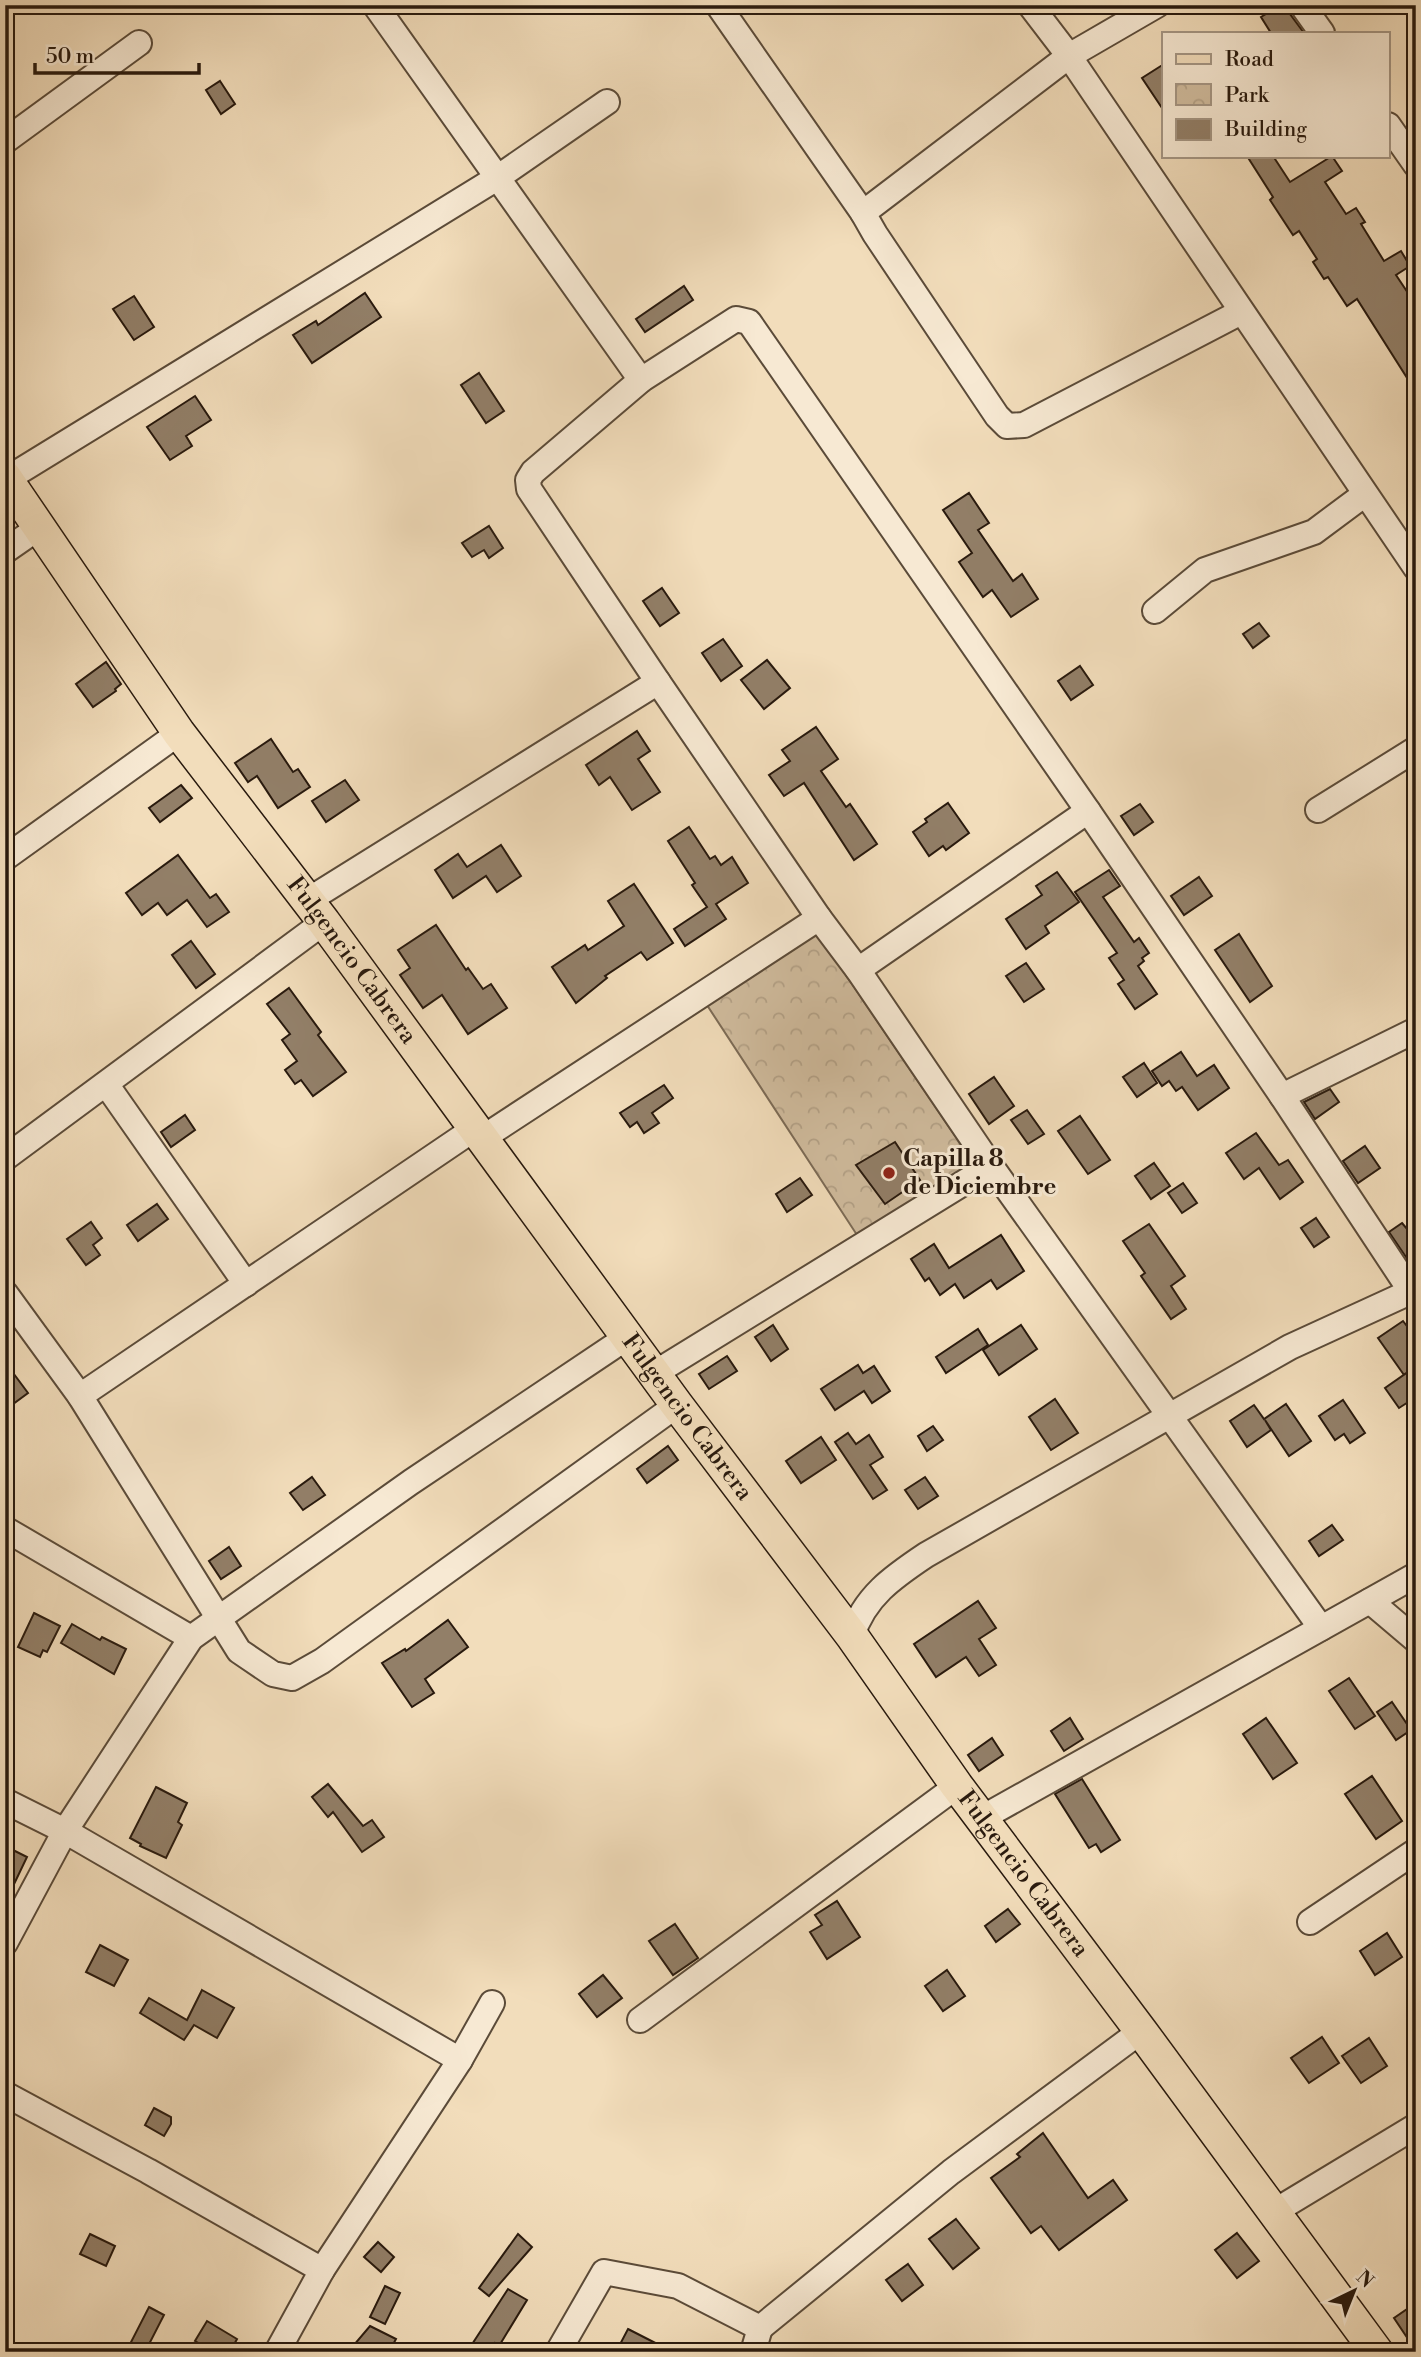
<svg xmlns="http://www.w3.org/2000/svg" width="1421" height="2357" font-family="'Libre Bodoni',serif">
<defs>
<pattern id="park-crowns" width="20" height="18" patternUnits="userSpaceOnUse" patternTransform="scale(1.75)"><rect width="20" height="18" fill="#d0bc9e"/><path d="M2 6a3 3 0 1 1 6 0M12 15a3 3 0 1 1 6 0" fill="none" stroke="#b3a187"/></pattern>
</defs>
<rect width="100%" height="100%" fill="#f2ddbb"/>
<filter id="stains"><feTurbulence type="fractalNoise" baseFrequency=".00286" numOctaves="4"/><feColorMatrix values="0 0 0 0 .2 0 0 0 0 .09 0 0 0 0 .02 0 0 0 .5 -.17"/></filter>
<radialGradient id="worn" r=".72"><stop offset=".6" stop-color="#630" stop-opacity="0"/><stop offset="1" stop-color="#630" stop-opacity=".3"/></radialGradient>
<polygon fill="url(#park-crowns)" stroke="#7c6b56" stroke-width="2" points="816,931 974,1164 857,1235 705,1002"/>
<g fill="#927f68" stroke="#291a0e" stroke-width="2">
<polygon points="1281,5 1287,5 1290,14 1304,33 1271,33 1261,17"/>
<polygon points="1164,64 1164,111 1142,78"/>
<polygon points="220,81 235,104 221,114 206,90"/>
<polygon points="1247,156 1273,156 1290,182 1332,156 1342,171 1325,182 1346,214 1356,208 1365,222 1361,224 1384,261 1401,251 1410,266 1396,275 1416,305 1416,392 1357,299 1347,306 1328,277 1324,279 1313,262 1317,259 1299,231 1293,235 1270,200 1273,197"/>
<polygon points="684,286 693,300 645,332 636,319"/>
<polygon points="365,293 381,317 312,363 293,335 316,321 318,325"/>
<polygon points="134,296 154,327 134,340 113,309"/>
<polygon points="479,373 504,411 486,423 461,385"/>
<polygon points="195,396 211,420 186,436 192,446 170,460 147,427"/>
<polygon points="969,493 989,523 978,530 1013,581 1022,574 1038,599 1011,617 992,590 983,597 959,562 972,553 943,510"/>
<polygon points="489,526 503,548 489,558 484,550 472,557 462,543"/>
<polygon points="662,588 679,613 660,626 643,601"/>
<polygon points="1259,623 1269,636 1253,648 1243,634"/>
<polygon points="723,639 742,666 721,681 702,653"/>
<polygon points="767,660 790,688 764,709 741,680"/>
<polygon points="106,662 121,684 115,689 116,691 93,707 76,684"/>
<polygon points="1080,666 1093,685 1071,700 1058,681"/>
<polygon points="816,727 838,759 821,771 846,807 850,804 877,844 854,860 804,783 784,796 769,775 790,761 782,750"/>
<polygon points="637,731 650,751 638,759 660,792 632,810 610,777 599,785 586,765"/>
<polygon points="271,739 293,772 298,769 310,787 278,808 257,776 248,782 235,763"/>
<polygon points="345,780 359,800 326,822 312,801"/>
<polygon points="181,785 192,798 160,822 149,808"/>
<polygon points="948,803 969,833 946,850 943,846 929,856 913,832 927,822 925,819"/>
<polygon points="1140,804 1153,822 1134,835 1121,816"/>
<polygon points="689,827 710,859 715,856 721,865 732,857 748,883 716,904 726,919 685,946 674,929 707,907 692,885 695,883 668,841"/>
<polygon points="501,845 521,876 497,892 486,876 453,898 435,870 458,854 467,867"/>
<polygon points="178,855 210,898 216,894 229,912 207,927 187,900 167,915 158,903 142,915 126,893"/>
<polygon points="1109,870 1120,886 1103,897 1134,942 1139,938 1149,953 1142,958 1144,961 1138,966 1157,994 1135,1009 1118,984 1124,980 1109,958 1117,953 1075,892"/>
<polygon points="1057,872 1079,902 1045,926 1049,933 1026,949 1006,919 1042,895 1036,886"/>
<polygon points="1199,877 1212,896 1184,915 1171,896"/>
<polygon points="634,884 673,943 647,960 641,952 605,976 607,978 576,1003 552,967 585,945 588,950 624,926 608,901"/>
<polygon points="436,925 466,970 468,968 483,989 491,984 507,1008 468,1034 442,995 423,1008 400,975 410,968 398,950"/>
<polygon points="1239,934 1272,986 1250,1002 1215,950"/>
<polygon points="191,941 215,974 196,988 172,955"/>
<polygon points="1026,963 1044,989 1024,1002 1006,976"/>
<polygon points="289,988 321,1032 318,1035 346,1072 313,1096 301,1080 295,1084 285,1070 297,1061 282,1040 290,1034 267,1004"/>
<polygon points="1181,1052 1197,1076 1214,1065 1229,1088 1198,1110 1182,1087 1176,1091 1169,1081 1162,1086 1152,1071"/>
<polygon points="1144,1063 1157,1083 1137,1097 1123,1077"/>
<polygon points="994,1077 1014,1106 989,1124 969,1094"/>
<polygon points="664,1085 673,1098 652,1113 659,1123 644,1133 637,1122 630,1127 620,1113"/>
<polygon points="1330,1089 1339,1102 1315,1119 1304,1102"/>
<polygon points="1027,1110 1044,1134 1028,1144 1011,1120"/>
<polygon points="185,1115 195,1130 171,1147 161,1132"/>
<polygon points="1080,1116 1110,1160 1088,1174 1058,1131"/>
<polygon points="1256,1133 1279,1165 1288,1160 1303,1182 1280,1199 1259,1168 1244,1179 1226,1153"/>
<polygon points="895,1142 920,1180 885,1204 856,1165"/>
<polygon points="1365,1146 1380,1168 1358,1183 1343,1161"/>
<polygon points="1154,1163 1170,1186 1151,1199 1135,1176"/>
<polygon points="800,1178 812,1195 787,1212 776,1194"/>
<polygon points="1183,1183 1197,1203 1182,1213 1168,1193"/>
<polygon points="157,1204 168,1219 138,1241 127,1225"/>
<polygon points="1316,1218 1329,1237 1314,1247 1301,1228"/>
<polygon points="91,1222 102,1238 93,1245 100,1255 86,1265 67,1239"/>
<polygon points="1402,1223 1407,1229 1416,1223 1416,1255 1408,1260 1389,1232"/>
<polygon points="1149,1224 1185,1276 1171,1286 1186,1309 1171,1319 1141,1276 1145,1273 1123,1241"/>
<polygon points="1001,1235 1024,1271 997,1289 991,1280 964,1298 955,1284 940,1295 929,1278 925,1281 911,1259 934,1244 949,1268"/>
<polygon points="1403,1321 1416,1338 1416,1367 1404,1375 1378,1338"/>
<polygon points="773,1325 788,1349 771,1361 755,1337"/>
<polygon points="1021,1325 1037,1349 999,1375 983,1350"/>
<polygon points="978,1329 988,1345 946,1373 936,1357"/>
<polygon points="727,1356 737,1371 709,1389 699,1374"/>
<polygon points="5,1362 28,1393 5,1410"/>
<polygon points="858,1365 863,1373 874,1366 890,1391 872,1403 864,1391 835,1410 821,1389"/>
<polygon points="1408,1372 1416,1383 1416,1397 1399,1408 1385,1388"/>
<polygon points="1055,1399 1078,1433 1051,1450 1029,1417"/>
<polygon points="1343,1400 1365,1433 1350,1443 1344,1434 1335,1440 1319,1416"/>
<polygon points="1286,1404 1311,1441 1289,1456 1265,1420 1271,1430 1247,1447 1230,1421 1254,1405 1264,1419"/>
<polygon points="933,1426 943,1440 927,1451 918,1436"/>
<polygon points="848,1433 856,1444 869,1435 883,1457 870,1465 887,1490 873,1499 835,1442"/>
<polygon points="821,1437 836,1460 801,1483 786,1461"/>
<polygon points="668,1446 678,1460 647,1483 637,1469"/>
<polygon points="312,1477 325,1495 303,1510 290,1493"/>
<polygon points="925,1477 938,1496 918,1509 905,1490"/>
<polygon points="1332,1525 1343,1540 1319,1556 1309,1541"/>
<polygon points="229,1547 241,1566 221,1579 209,1561"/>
<polygon points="978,1601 996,1628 979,1639 996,1665 979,1676 966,1657 936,1677 914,1644"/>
<polygon points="34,1613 60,1626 47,1652 43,1650 40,1657 18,1647"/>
<polygon points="448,1620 468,1647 425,1679 434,1693 412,1707 382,1663 405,1649 406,1651"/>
<polygon points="72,1624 100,1640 102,1637 126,1649 114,1674 61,1643"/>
<polygon points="1349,1678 1375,1716 1355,1729 1329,1691"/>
<polygon points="1392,1702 1411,1730 1396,1740 1377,1712"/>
<polygon points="1070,1718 1083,1739 1064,1751 1051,1731"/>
<polygon points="1266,1718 1297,1763 1273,1779 1243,1734"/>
<polygon points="992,1738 1003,1755 979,1771 968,1755"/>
<polygon points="1372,1776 1402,1821 1376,1839 1345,1794"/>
<polygon points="1082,1779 1120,1840 1101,1852 1096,1844 1089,1848 1055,1794"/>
<polygon points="328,1784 363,1826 372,1820 384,1837 362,1852 333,1812 328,1817 312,1797"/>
<polygon points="156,1787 187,1803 178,1822 182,1825 166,1858 140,1846 141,1844 130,1838"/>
<polygon points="5,1846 27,1857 5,1903"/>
<polygon points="837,1901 860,1937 827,1959 810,1932 822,1925 815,1915"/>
<polygon points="1008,1909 1020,1924 996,1942 985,1926"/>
<polygon points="675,1924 698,1958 673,1975 649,1941"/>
<polygon points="1387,1933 1402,1957 1375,1975 1360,1951"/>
<polygon points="100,1945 128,1960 114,1986 86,1972"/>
<polygon points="947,1970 965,1996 943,2011 925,1986"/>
<polygon points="603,1975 622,1998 597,2017 579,1994"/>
<polygon points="202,1990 234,2008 217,2038 194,2025 184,2040 140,2013 149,1998 187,2020"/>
<polygon points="1322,2037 1339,2063 1309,2083 1291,2058"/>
<polygon points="1369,2038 1387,2066 1361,2083 1342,2056"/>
<polygon points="154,2108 171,2117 171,2124 164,2136 145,2125"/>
<polygon points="1043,2133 1088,2198 1113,2180 1127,2200 1059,2250 1041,2226 1031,2233 991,2178 1020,2157 1017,2154"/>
<polygon points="956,2219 979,2248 953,2269 929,2239"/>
<polygon points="1237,2233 1259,2261 1237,2278 1215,2250"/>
<polygon points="90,2234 115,2246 106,2266 80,2254"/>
<polygon points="518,2234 532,2247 489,2296 479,2288"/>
<polygon points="378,2242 394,2257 381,2272 364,2257"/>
<polygon points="908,2264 923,2285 902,2301 886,2280"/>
<polygon points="385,2286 400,2293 385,2324 370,2317"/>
<polygon points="508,2289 527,2300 499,2346 495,2343 490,2352 467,2352"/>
<polygon points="1416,2303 1416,2351 1394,2318"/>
<polygon points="149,2307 164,2315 145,2352 141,2352 129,2346"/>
<polygon points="207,2321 237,2339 230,2352 214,2352 195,2341"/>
<polygon points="370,2326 396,2339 389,2352 348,2352"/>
<polygon points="628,2329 673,2352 616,2352"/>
</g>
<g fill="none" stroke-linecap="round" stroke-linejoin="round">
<defs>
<g id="minor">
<polyline points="375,5 641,380"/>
<polyline points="718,5 863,213"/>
<polyline points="1030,5 1069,56 1416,568"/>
<polyline points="1157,5 1069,56 863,213 875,234 997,416 1007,426 1024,425 1241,312"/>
<polyline points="1302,5 1322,33"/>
<polyline points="1388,125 1416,165"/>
<polyline points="5,141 139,43"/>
<polyline points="7,479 497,178 607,102"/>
<polyline points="5,551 41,526"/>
<polyline points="1155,611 1205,570 1314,532 1365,494"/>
<polyline points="1318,810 1416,749"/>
<polyline points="5,858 179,733"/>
<polyline points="307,901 658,682"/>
<polyline points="858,970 1088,811"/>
<polyline points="106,1084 246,1284"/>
<polyline points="1282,1096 1416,1030"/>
<polyline points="481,1139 819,918"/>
<polyline points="5,1158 324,922"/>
<polyline points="5,1293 80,1396 239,1651 273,1674 292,1678 322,1661 677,1405"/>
<polyline points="655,1373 991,1166"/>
<polyline points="80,1396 474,1129"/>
<polyline points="5,1529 191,1638"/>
<polyline points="1370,1601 1416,1640"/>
<polyline points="1321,1628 991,1166 858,970 819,918 658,682 529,489 528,480 533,472 641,380 736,319 749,322 1088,811 1282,1096 1416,1299"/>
<path d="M852,1636C864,1597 893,1577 926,1555L1290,1347L1410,1292"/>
<polyline points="5,1801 65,1831 460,2060"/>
<polyline points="982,1818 1416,1575"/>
<polyline points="1310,1922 1416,1851"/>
<polyline points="5,1943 65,1831 191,1638 411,1482 629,1336"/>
<polyline points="640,2020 957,1786"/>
<polyline points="5,2094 148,2171 322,2270"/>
<polyline points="1272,2213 1416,2126"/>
<polyline points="277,2352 322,2270 460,2060 492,2003"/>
<polyline points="558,2352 604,2272 678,2286 760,2328 951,2172 1141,2031"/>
<polyline points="753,2352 760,2328"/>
</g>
<g id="major">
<path id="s1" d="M5,477L179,733L324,922L677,1405L852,1636L957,1786L1141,2031L1377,2352"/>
</g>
</defs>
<use href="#minor" stroke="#5b4b39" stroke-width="28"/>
<use href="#major" stroke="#291a0e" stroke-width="35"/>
<use href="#minor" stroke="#f7e9d3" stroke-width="24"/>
<use href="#major" stroke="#f2ddbb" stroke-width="32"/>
</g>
<circle fill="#8f2418" stroke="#f7e9d3" stroke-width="2.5" cx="889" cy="1173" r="7"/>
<g text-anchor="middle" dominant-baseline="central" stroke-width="6" stroke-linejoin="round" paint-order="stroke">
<g font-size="24" fill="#291a0e" stroke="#f7e9d3">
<text stroke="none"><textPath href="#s1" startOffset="595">Fulgencio Cabrera</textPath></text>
<text stroke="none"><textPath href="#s1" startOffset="1162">Fulgencio Cabrera</textPath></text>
<text stroke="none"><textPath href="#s1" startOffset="1729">Fulgencio Cabrera</textPath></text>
</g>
<g font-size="24" font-weight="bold" fill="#291a0e" stroke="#f7e9d3" text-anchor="start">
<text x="903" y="1159">Capilla 8<tspan x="903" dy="28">de Diciembre</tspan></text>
</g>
</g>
<rect width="1421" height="2357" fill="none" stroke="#f2ddbb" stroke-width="28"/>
<rect x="7" y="7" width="1407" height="2343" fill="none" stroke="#291a0e" stroke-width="3.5"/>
<rect x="14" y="14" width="1393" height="2329" fill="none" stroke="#291a0e" stroke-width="2"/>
<rect x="1162" y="32" width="228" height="126" fill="#f7e9d3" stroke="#a59684" stroke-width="2"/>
<rect x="1176" y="54" width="35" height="10" fill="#f2ddbb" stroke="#a59684" stroke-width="2"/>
<text x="1225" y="66" font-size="21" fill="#291a0e">Road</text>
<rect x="1176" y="84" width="35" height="21" fill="url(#park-crowns)" stroke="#a59684" stroke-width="2"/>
<text x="1225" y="102" font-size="21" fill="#291a0e">Park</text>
<rect x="1176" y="119" width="35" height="21" fill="#927f68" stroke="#a59684" stroke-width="2"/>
<text x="1225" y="136" font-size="21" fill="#291a0e">Building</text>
<g transform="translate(1354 2291) rotate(43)" stroke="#f7e9d3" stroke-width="5" paint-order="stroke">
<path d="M0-5L12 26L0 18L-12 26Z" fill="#291a0e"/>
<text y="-10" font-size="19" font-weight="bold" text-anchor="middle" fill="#291a0e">N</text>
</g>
<path d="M35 63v10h164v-10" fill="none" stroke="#291a0e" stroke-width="3.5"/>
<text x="46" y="63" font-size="21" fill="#291a0e" stroke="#f7e9d3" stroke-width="5" paint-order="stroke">50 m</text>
<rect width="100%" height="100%" filter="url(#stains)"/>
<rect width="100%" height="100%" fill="url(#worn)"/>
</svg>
